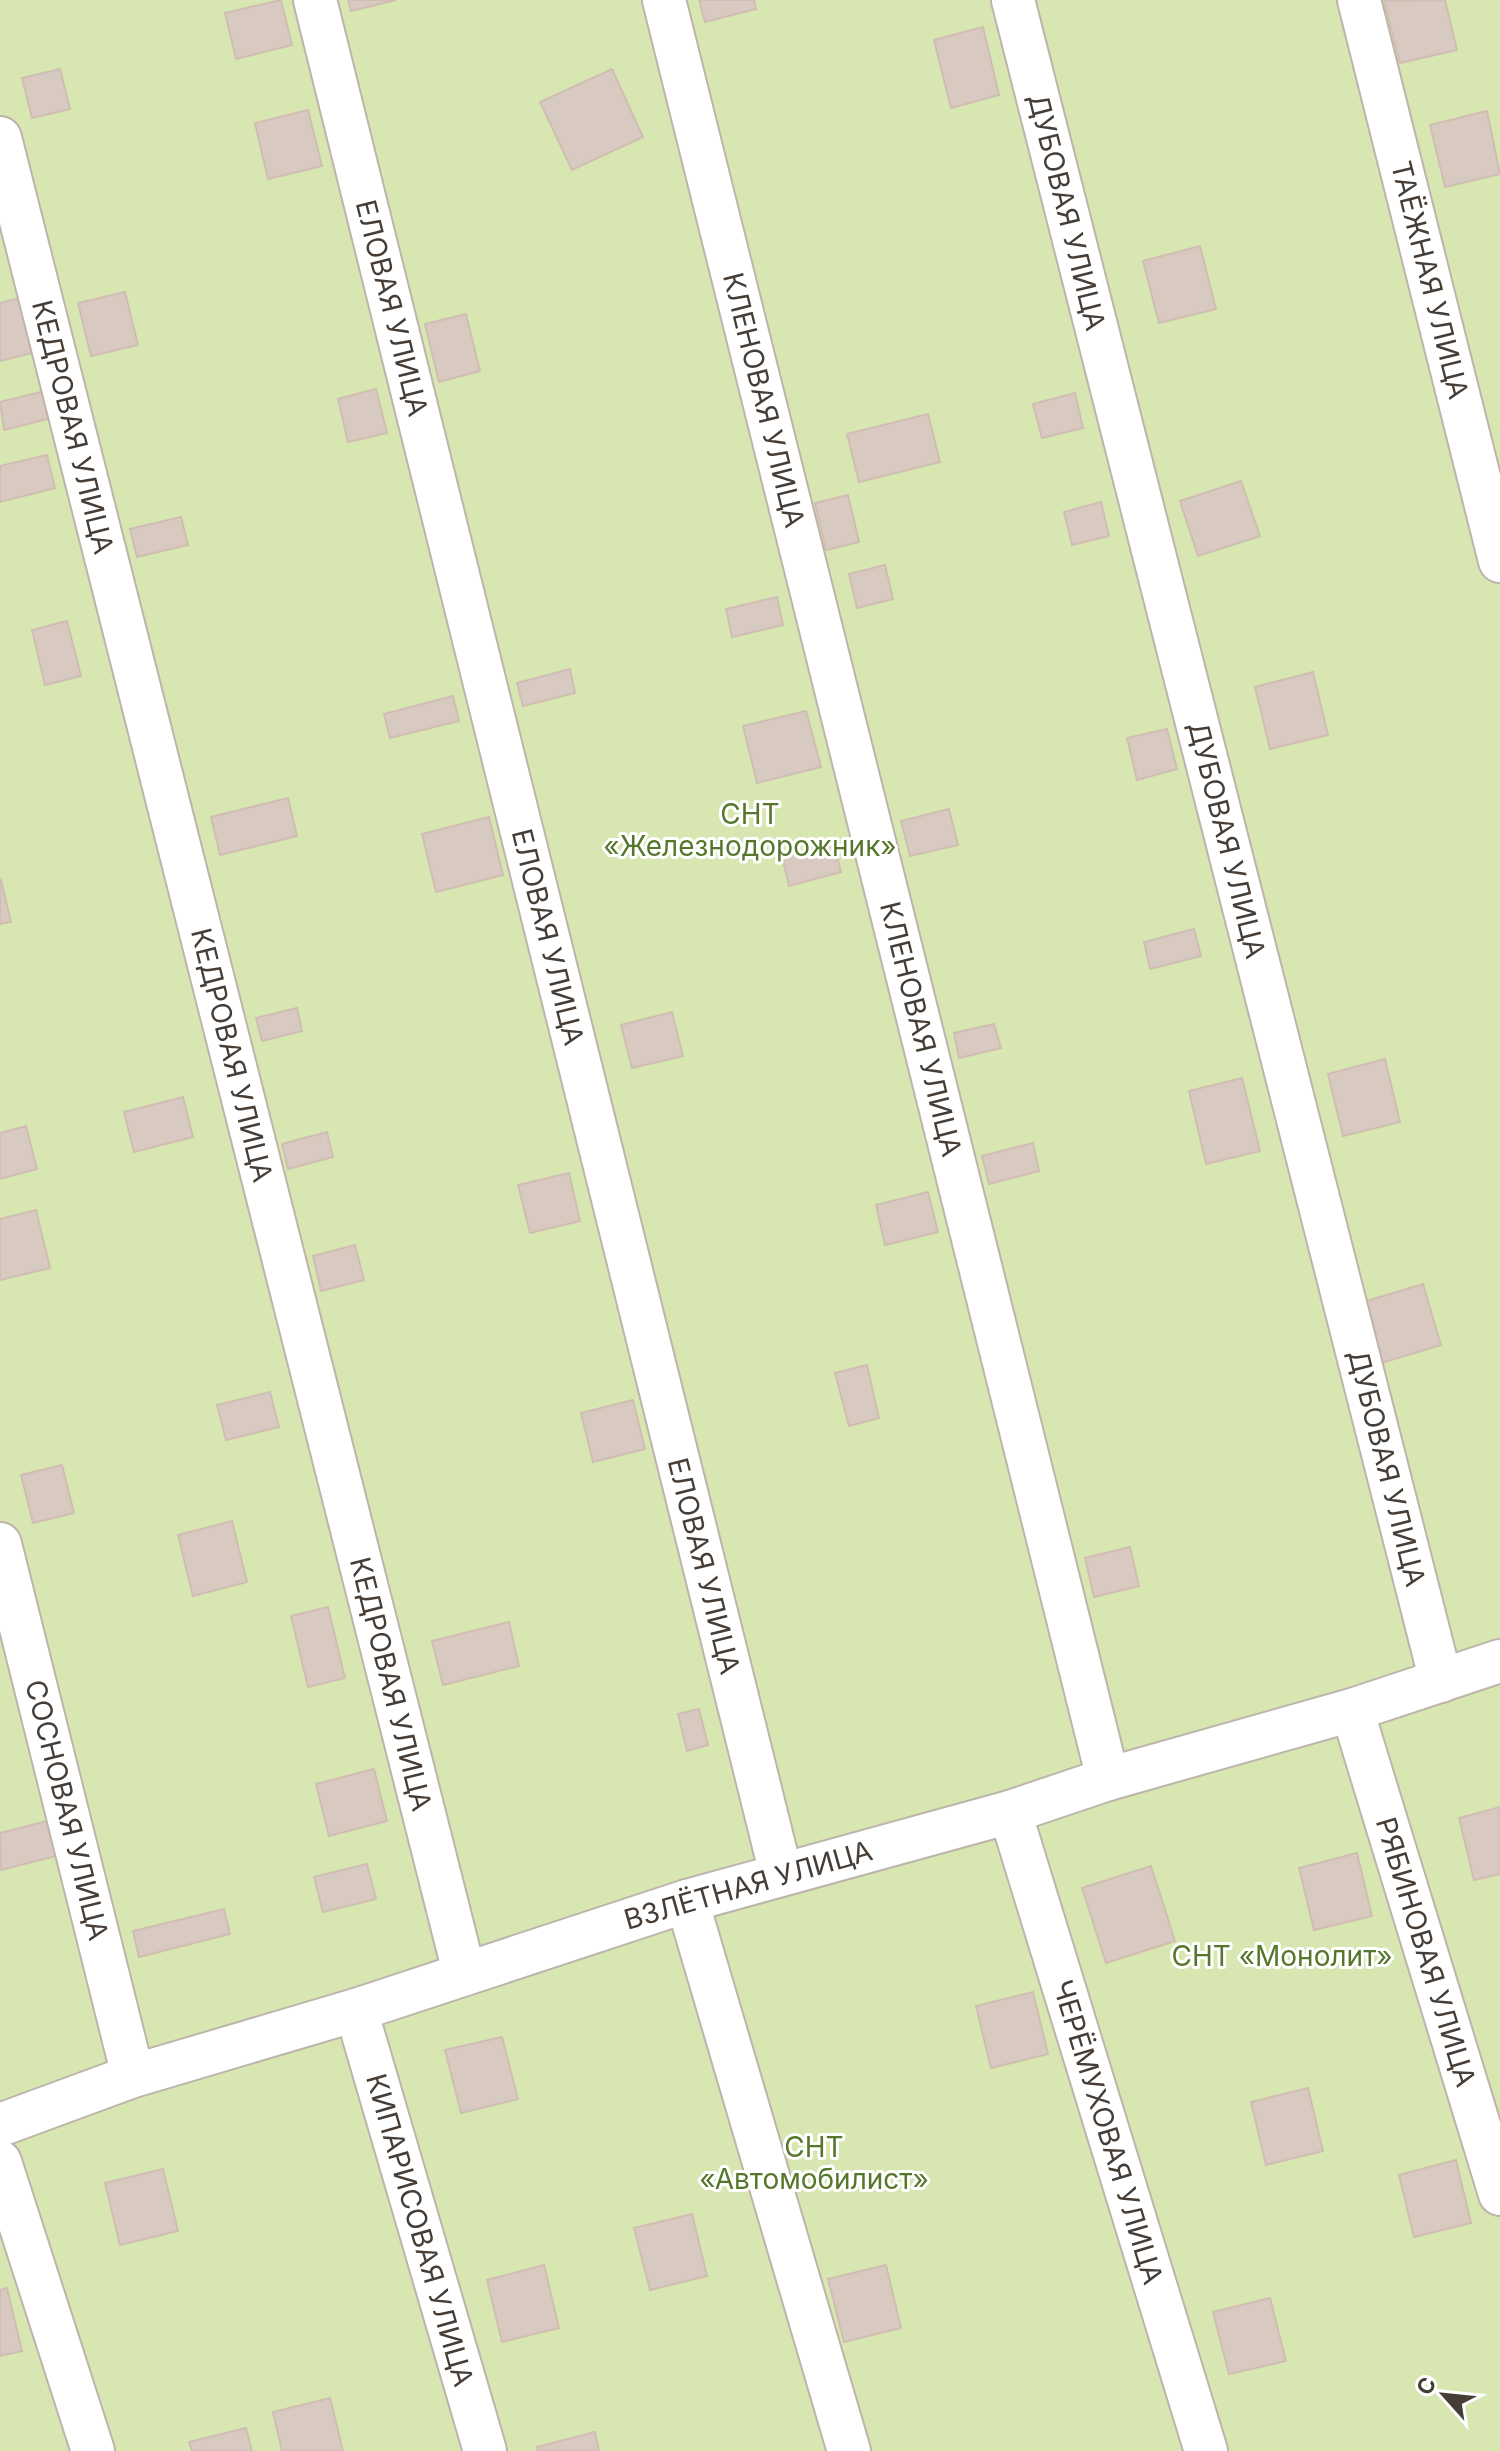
<svg xmlns="http://www.w3.org/2000/svg" width="1500" height="2451" font-family="Inter,sans-serif">
<rect width="100%" height="100%" fill="#f3eee8"/>
<rect fill="#d8e6b2" x="0" y="0" width="1500" height="2451"/>
<g fill="#d8cac1" stroke="#cfbeb1" stroke-width="2">
<polygon points="281,0 292,45 236,59 225,13"/>
<polygon points="348,0 396,0 351,11"/>
<polygon points="699,0 754,0 756,9 705,22"/>
<polygon points="1445,0 1457,50 1400,63 1384,1"/>
<polygon points="983,27 999,95 951,108 934,40"/>
<polygon points="60,69 70,109 32,118 22,78"/>
<polygon points="612,69 643,137 572,170 540,102"/>
<polygon points="308,110 322,166 268,179 255,123"/>
<polygon points="1487,111 1500,174 1445,187 1430,125"/>
<polygon points="1200,246 1216,309 1159,323 1143,261"/>
<polygon points="125,292 138,345 91,356 78,303"/>
<polygon points="23,297 36,352 0,361 0,303"/>
<polygon points="466,314 480,371 439,382 425,324"/>
<polygon points="376,389 387,433 348,442 338,399"/>
<polygon points="45,391 51,418 4,430 0,402"/>
<polygon points="1075,393 1083,428 1042,438 1033,404"/>
<polygon points="928,414 940,462 859,482 847,434"/>
<polygon points="47,455 55,488 0,502 0,466"/>
<polygon points="1241,481 1260,536 1198,556 1180,501"/>
<polygon points="848,495 859,542 826,550 815,503"/>
<polygon points="1101,502 1109,536 1072,545 1064,512"/>
<polygon points="181,517 188,545 137,557 130,529"/>
<polygon points="885,565 893,599 857,608 849,574"/>
<polygon points="777,597 783,625 732,637 726,609"/>
<polygon points="67,621 81,676 45,685 32,630"/>
<polygon points="570,669 575,693 523,706 517,683"/>
<polygon points="1313,672 1328,735 1270,749 1255,687"/>
<polygon points="453,696 459,721 390,738 384,714"/>
<polygon points="806,711 821,767 757,783 743,726"/>
<polygon points="1167,729 1177,769 1137,780 1127,738"/>
<polygon points="288,798 297,836 220,855 211,817"/>
<polygon points="949,809 958,845 910,856 901,821"/>
<polygon points="489,817 503,875 436,892 422,834"/>
<polygon points="834,843 841,872 789,886 782,856"/>
<polygon points="1,880 11,922 0,924 0,881"/>
<polygon points="1194,929 1201,956 1150,969 1144,942"/>
<polygon points="297,1008 302,1031 262,1041 256,1018"/>
<polygon points="672,1012 683,1056 632,1068 621,1025"/>
<polygon points="994,1024 1001,1048 959,1058 954,1033"/>
<polygon points="1385,1059 1400,1122 1343,1136 1328,1074"/>
<polygon points="1242,1078 1260,1151 1206,1164 1189,1091"/>
<polygon points="183,1097 193,1137 134,1152 124,1112"/>
<polygon points="26,1126 37,1169 0,1179 0,1133"/>
<polygon points="327,1132 333,1157 288,1169 282,1144"/>
<polygon points="1033,1143 1039,1171 989,1184 982,1156"/>
<polygon points="569,1173 580,1221 530,1233 518,1185"/>
<polygon points="928,1192 938,1232 885,1245 876,1205"/>
<polygon points="36,1210 50,1268 0,1280 0,1219"/>
<polygon points="355,1245 364,1280 321,1291 313,1256"/>
<polygon points="1423,1284 1441,1345 1378,1364 1360,1303"/>
<polygon points="867,1365 879,1418 849,1426 835,1373"/>
<polygon points="270,1392 279,1427 226,1440 217,1405"/>
<polygon points="633,1400 645,1449 593,1462 581,1413"/>
<polygon points="62,1465 74,1513 33,1523 21,1475"/>
<polygon points="232,1521 247,1582 193,1596 178,1535"/>
<polygon points="1130,1547 1139,1586 1094,1597 1085,1558"/>
<polygon points="328,1607 345,1678 308,1687 291,1616"/>
<polygon points="509,1622 519,1666 443,1685 432,1641"/>
<polygon points="699,1709 708,1745 687,1751 678,1714"/>
<polygon points="374,1769 387,1821 329,1836 316,1784"/>
<polygon points="1500,1807 1500,1874 1474,1880 1459,1818"/>
<polygon points="55,1819 64,1854 1,1870 0,1833"/>
<polygon points="1357,1853 1372,1916 1314,1930 1299,1868"/>
<polygon points="367,1864 376,1899 323,1912 314,1877"/>
<polygon points="1151,1866 1175,1941 1106,1963 1082,1888"/>
<polygon points="224,1909 230,1934 139,1957 133,1931"/>
<polygon points="1033,1992 1048,2054 991,2068 976,2006"/>
<polygon points="502,2037 518,2099 461,2113 445,2050"/>
<polygon points="1308,2088 1323,2151 1266,2165 1251,2102"/>
<polygon points="1456,2160 1471,2223 1414,2237 1399,2175"/>
<polygon points="163,2169 178,2231 120,2245 105,2183"/>
<polygon points="692,2214 707,2276 650,2290 634,2228"/>
<polygon points="544,2265 559,2328 502,2342 487,2280"/>
<polygon points="886,2265 901,2328 844,2342 828,2279"/>
<polygon points="7,2288 22,2351 0,2356 0,2290"/>
<polygon points="1270,2298 1286,2361 1229,2374 1213,2312"/>
<polygon points="330,2398 343,2451 282,2451 273,2412"/>
<polygon points="246,2428 252,2451 192,2451 189,2442"/>
<polygon points="595,2432 599,2451 538,2451 537,2447"/>
</g>
<g fill="none" stroke-linecap="round" stroke-linejoin="round">
<defs>
<g id="minor">
<polyline points="315,0 781,1874"/>
<polyline points="664,0 1108,1779"/>
<polyline points="1013,0 1441,1681"/>
<polyline points="1359,0 1500,561"/>
<polyline points="0,138 464,1972"/>
<polyline points="0,1544 133,2076"/>
<polyline points="1352,1710 1500,2194"/>
<polyline points="1010,1812 1206,2451"/>
<polyline points="687,1901 849,2451"/>
<polyline points="356,2010 485,2451"/>
<polyline points="0,2125 133,2076 356,2010 687,1901 1010,1812 1108,1779 1352,1710 1500,1661"/>
<polyline points="0,2162 93,2451"/>
</g>
</defs>
<use href="#minor" stroke="#bfb4ab" stroke-width="46"/>
<use href="#minor" stroke="#fff" stroke-width="42"/>
</g>
<g text-anchor="middle" dominant-baseline="central" stroke-width="6" stroke-linejoin="round" paint-order="stroke">
<g font-size="28" fill="#463d37" stroke="#fff">
<text transform="translate(1067 212) rotate(76)">ДУБОВАЯ УЛИЦА</text>
<text transform="translate(1430 280) rotate(76)">ТАЁЖНАЯ УЛИЦА</text>
<text transform="translate(392 308) rotate(76)">ЕЛОВАЯ УЛИЦА</text>
<text transform="translate(764 400) rotate(76)">КЛЕНОВАЯ УЛИЦА</text>
<text transform="translate(73 427) rotate(76)">КЕДРОВАЯ УЛИЦА</text>
<text transform="translate(1227 840) rotate(76)">ДУБОВАЯ УЛИЦА</text>
<text transform="translate(548 937) rotate(76)">ЕЛОВАЯ УЛИЦА</text>
<text transform="translate(921 1029) rotate(76)">КЛЕНОВАЯ УЛИЦА</text>
<text transform="translate(232 1055) rotate(76)">КЕДРОВАЯ УЛИЦА</text>
<text transform="translate(1387 1468) rotate(76)">ДУБОВАЯ УЛИЦА</text>
<text transform="translate(704 1566) rotate(76)">ЕЛОВАЯ УЛИЦА</text>
<text transform="translate(391 1684) rotate(76)">КЕДРОВАЯ УЛИЦА</text>
<text transform="translate(67 1810) rotate(76)">СОСНОВАЯ УЛИЦА</text>
<text transform="translate(748 1885) rotate(-16)">ВЗЛЁТНАЯ УЛИЦА</text>
<text transform="translate(1426 1952) rotate(73)">РЯБИНОВАЯ УЛИЦА</text>
<text transform="translate(1108 2132) rotate(73)">ЧЕРЁМУХОВАЯ УЛИЦА</text>
<text transform="translate(420 2230) rotate(74)">КИПАРИСОВАЯ УЛИЦА</text>
</g>
<g font-size="28" fill="#56772b" stroke="#fff">
<text x="750" y="814">СНТ<tspan x="750" dy="32">«Железнодорожник»</tspan></text>
<text x="1282" y="1956">СНТ «Монолит»</text>
<text x="814" y="2147">СНТ<tspan x="814" dy="32">«Автомобилист»</tspan></text>
</g>
</g>
<g transform="translate(1444 2395) rotate(297)" stroke="#ffffff" stroke-width="6" paint-order="stroke">
<path d="M0-6L14 30L0 20L-14 30Z" fill="#463d37"/>
<text y="-12" font-size="22" font-weight="bold" text-anchor="middle" fill="#463d37">С</text>
</g>
</svg>
